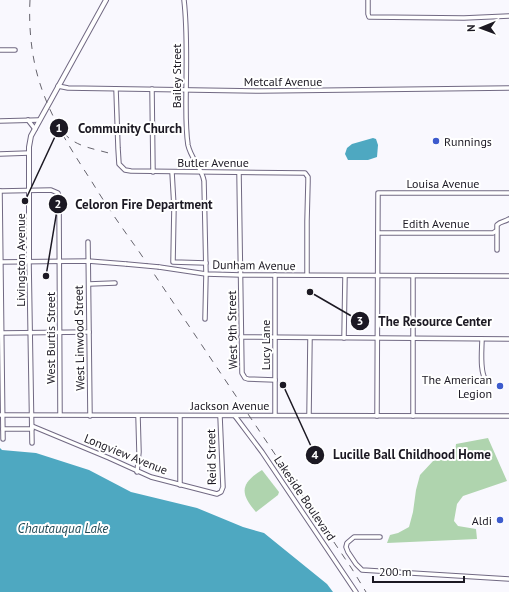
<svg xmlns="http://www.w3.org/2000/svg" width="509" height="592" font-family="'PT Sans',sans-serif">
<rect width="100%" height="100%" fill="#f9f8fe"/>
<g fill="#afd4ae">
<polygon points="488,438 507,481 463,496 457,504 454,521 458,526 476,529 477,539 387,543 390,535 398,533 409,527 413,512 416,490 420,475 434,460 442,460 455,453 456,444"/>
<path d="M262,470L279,492L278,495L256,512C239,493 241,483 262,470Z"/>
</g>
<g fill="#4ea8c1">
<polygon points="373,138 376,139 378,145 377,157 368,160 348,160 345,154 347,148 352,144"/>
<polygon points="0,448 2,450 36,453 89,470 131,492 197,508 243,527 264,533 327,584 333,592 0,592"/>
</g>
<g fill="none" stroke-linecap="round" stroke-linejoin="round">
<defs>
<g id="minor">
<path d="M184,0C188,35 186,70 186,105C186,118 186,132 188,145C191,159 202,168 204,181L206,274L205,319"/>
<polyline points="368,0 368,14 369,17 464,18 509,16"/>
<polyline points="0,50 15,50"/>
<polyline points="58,86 68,88 260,91 509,88"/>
<polyline points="116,89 118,148 119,164 125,170 131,171 305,173 308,177 308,182 307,221 307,275"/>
<polyline points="152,89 153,172"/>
<polyline points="28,120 35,129"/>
<polyline points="0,121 39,120"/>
<polyline points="0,154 29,153"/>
<polyline points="172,172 174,207 173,262 206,263"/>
<polyline points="239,173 242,373 245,378 248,379 275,380"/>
<polyline points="0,191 51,190 58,193 59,196 60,415"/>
<polyline points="0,191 3,439"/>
<polyline points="378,233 493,233 496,231"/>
<polyline points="88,242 90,416"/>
<path d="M497,250V225C501,221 505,222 509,219"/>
<polyline points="29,261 32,443"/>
<polyline points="0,262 88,261 126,264"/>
<polyline points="159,267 206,274 241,275 509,276"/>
<polyline points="89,284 115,283"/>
<polyline points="1,333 89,332"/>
<polyline points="241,337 509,339"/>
<polyline points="344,338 345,276"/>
<path d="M482,339C482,349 479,375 487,381"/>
<polyline points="0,415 509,416"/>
<polyline points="275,415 275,275"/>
<polyline points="309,415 310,338"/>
<polyline points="235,416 262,452 356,592"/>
<polyline points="377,416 378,193 509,193"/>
<polyline points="413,416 413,276"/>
<polyline points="32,426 109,458 151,477 217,494 221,492 223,487 220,416"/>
<polyline points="3,429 32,429"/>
<polyline points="137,472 139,452 138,416"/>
<polyline points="180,485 180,416"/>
<polyline points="380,537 354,537 347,543 346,547 348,552 356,564 362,570 509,579"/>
</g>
<polyline id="tertiary" points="29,261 29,147 31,136 106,0"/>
</defs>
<use href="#minor" stroke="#716983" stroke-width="5.5"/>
<use href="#tertiary" stroke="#716983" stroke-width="6"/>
<use href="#minor" stroke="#fff" stroke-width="3.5"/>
<use href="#tertiary" stroke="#fff" stroke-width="4"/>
<g stroke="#66646d" stroke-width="1" stroke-dasharray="7 7" stroke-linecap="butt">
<path d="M30,0C29,18 30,37 33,55C41,103 66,142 92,182C106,205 122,228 138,250L352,569L366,592"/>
<path d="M64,133C75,147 96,149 112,154"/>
</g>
<defs>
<polyline id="minor-bridge" points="126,264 159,267"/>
</defs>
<use href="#minor-bridge" stroke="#716983" stroke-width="5.5" stroke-linecap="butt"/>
<use href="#minor-bridge" stroke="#fff" stroke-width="3.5"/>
</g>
<g fill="#3d5bcd" stroke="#fff" stroke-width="1.5">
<circle cx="436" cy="141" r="4"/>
<circle cx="500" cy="386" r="4"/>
<circle cx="500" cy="520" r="4"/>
</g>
<g text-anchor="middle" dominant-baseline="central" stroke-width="4" stroke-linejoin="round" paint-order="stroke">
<g font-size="12" fill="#1c1923" stroke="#fff">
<text transform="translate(176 76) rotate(-90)">Bailey Street</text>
<text x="283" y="81">Metcalf Avenue</text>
<text x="213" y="162">Butler Avenue</text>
<text x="443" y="183">Louisa Avenue</text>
<text x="436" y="223">Edith Avenue</text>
<text transform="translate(20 260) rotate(-90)">Livingston Avenue</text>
<text transform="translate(254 265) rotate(1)">Dunham Avenue</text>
<text transform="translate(232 330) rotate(-91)">West 9th Street</text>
<text transform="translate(50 338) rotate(-90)">West Burtis Street</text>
<text transform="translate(79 338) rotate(-91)">West Linwood Street</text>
<text transform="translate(265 345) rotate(-90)">Lucy Lane</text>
<text x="230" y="405">Jackson Avenue</text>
<text transform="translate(126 454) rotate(22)">Longview Avenue</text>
<text transform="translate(211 457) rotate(-91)">Reid Street</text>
<text transform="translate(305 498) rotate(56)">Lakeside Boulevard</text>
</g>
<g font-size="12" fill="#1c1923" stroke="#fff" text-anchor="end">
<text x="444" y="141" text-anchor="start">Runnings</text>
<text x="492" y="379">The American<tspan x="492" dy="14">Legion</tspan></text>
<text x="492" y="520">Aldi</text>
</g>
<g font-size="13" font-style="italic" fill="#234b57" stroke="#fff">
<text x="63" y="528">Chautauqua Lake</text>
</g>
</g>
<path fill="none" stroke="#1c1923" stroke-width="1.5" d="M25 201L59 128M46 276L58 204M310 292L360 321M283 385L315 455"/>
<g fill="#1c1923" stroke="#fff" stroke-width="1.5">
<circle cx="25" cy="201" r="4"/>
<circle cx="46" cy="276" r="4"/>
<circle cx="310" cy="292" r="4"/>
<circle cx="283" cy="385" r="4"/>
<circle cx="59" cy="128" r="10"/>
<circle cx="58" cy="204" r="10"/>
<circle cx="360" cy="321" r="10"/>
<circle cx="315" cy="455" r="10"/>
</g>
<g font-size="12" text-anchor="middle" font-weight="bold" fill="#fff">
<text x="59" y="132">1</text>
<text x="58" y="208">2</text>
<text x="360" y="325">3</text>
<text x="315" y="459">4</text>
</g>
<g font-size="13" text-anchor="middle" font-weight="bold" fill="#1c1923" stroke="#fff" stroke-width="4" stroke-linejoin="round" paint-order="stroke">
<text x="130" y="133">Community Church</text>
<text x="144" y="209">Celoron Fire Department</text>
<text x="435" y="326">The Resource Center</text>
<text x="412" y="459">Lucille Ball Childhood Home</text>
</g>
<g transform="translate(481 28) rotate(269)" stroke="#ffffff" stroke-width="3" paint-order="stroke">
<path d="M0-3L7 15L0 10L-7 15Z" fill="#1c1923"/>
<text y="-6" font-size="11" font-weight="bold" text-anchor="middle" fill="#1c1923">N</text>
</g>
<path d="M373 576v6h91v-6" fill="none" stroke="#1c1923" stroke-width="2"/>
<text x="379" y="576" font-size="12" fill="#1c1923" stroke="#ffffff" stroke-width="3" paint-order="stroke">200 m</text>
</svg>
